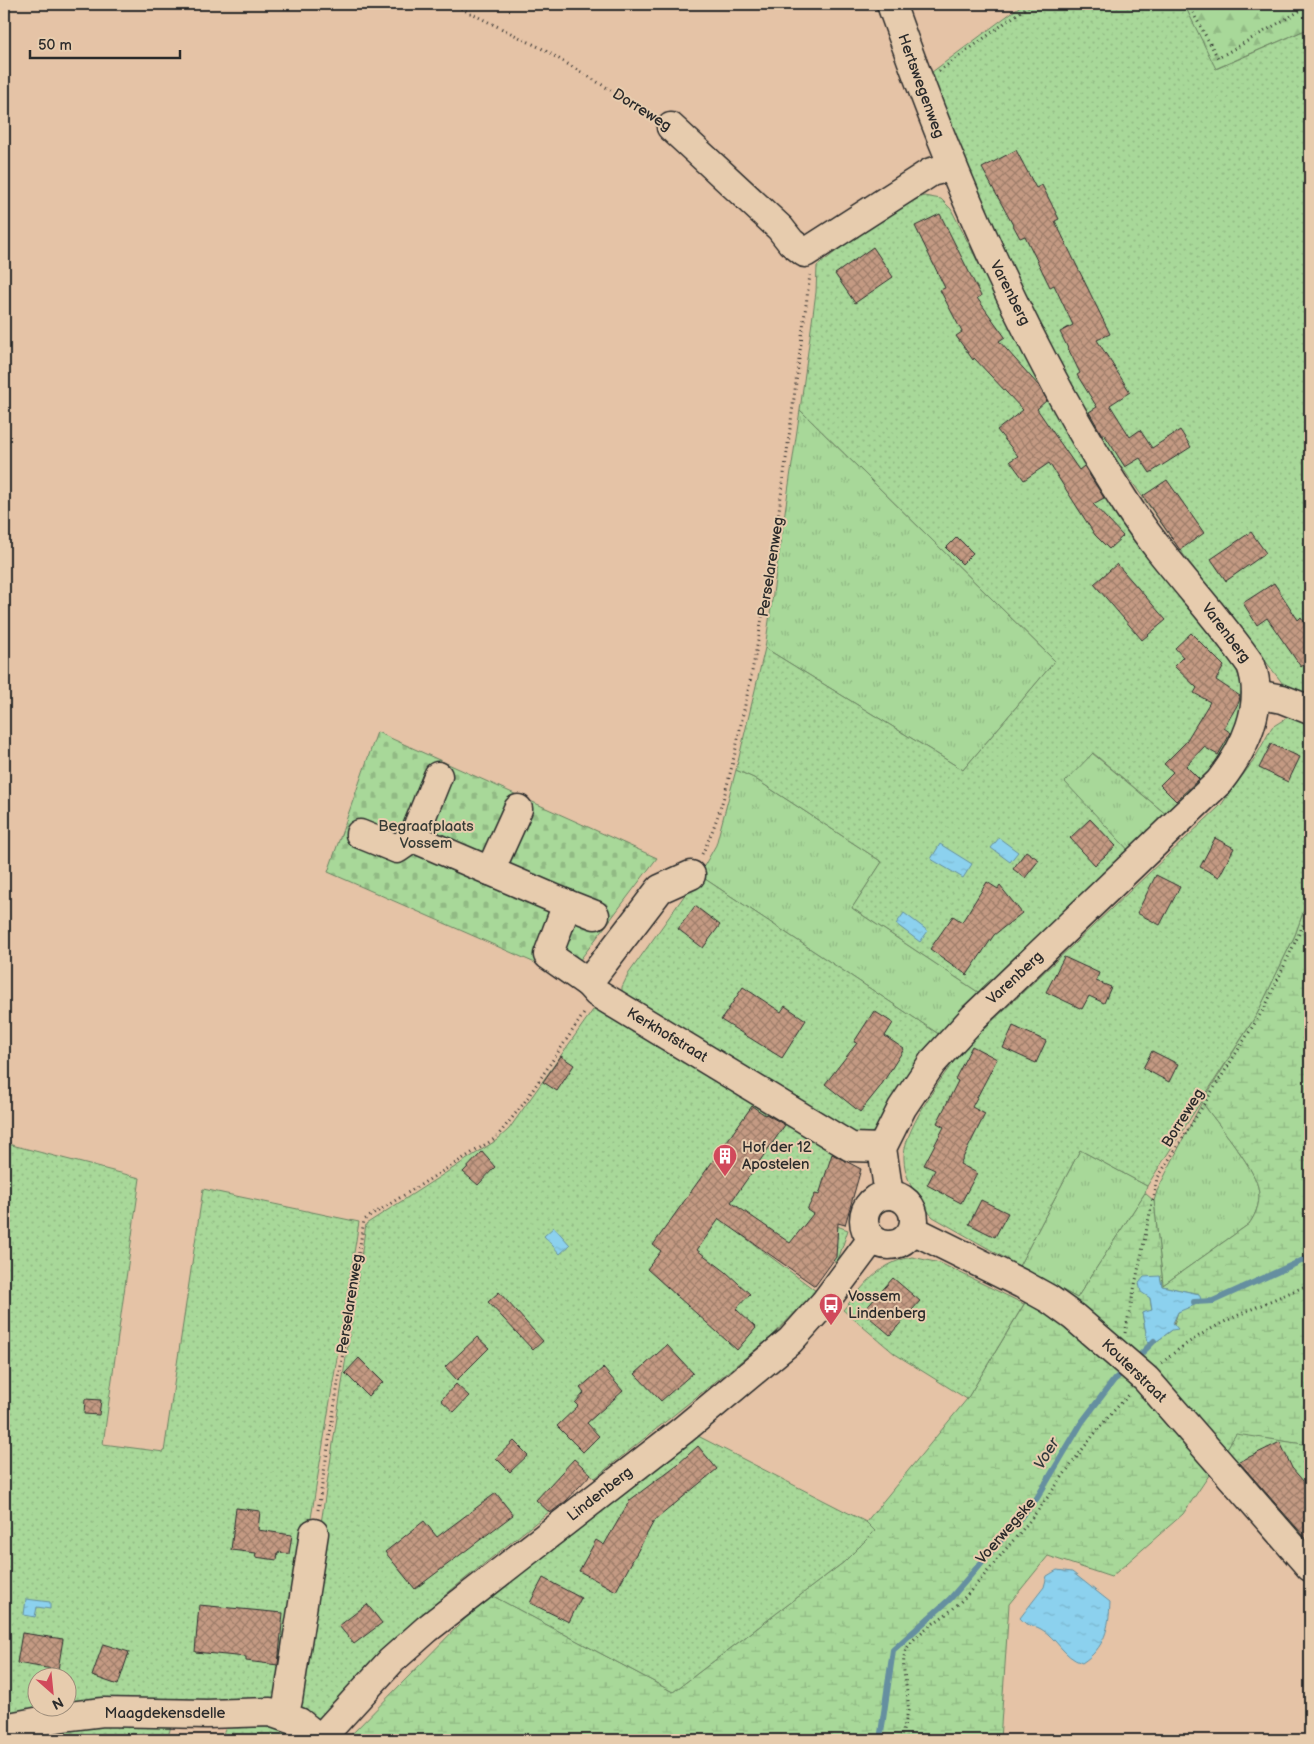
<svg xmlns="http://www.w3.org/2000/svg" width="1314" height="1744" font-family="'Balsamiq Sans',sans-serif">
<defs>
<pattern id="grass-tufts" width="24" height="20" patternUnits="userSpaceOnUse" patternTransform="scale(1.25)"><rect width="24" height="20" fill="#a8d899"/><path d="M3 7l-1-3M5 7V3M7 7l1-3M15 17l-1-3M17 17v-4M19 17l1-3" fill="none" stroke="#91ba84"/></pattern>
<pattern id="forest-firs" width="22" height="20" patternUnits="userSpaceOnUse" patternTransform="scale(1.25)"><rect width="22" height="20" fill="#a8d899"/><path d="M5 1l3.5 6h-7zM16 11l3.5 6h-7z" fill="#91ba84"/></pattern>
<pattern id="wetland-marsh" width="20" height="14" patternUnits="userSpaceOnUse" patternTransform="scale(1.25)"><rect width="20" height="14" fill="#a8d899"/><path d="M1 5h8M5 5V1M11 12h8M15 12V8" fill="none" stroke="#91ba84"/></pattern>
<pattern id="cemetery-stones" width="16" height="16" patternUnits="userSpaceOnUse" patternTransform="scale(1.25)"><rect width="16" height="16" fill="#a8d899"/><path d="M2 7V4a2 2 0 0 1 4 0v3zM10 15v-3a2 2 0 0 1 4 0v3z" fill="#91ba84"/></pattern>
<pattern id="park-dots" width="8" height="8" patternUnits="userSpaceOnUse" patternTransform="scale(1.25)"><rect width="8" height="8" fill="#a8d899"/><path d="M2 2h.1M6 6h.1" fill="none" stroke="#91ba84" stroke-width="1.8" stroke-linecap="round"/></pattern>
<pattern id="water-ripples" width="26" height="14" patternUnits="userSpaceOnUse" patternTransform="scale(1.25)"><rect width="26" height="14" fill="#8cd1ee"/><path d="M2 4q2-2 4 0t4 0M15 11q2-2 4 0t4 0" fill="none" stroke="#79b4cc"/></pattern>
<pattern id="building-cross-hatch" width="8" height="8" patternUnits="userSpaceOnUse" patternTransform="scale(1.25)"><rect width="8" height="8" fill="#c49a83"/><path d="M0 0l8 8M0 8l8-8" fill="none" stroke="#9f7e6b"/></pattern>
</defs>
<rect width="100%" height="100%" fill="#e5c3a6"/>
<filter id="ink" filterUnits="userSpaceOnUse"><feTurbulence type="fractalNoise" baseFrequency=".02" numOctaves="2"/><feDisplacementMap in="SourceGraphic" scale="10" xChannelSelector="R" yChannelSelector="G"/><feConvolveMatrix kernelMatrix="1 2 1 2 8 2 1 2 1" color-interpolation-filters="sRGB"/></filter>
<g filter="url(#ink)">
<g fill="url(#grass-tufts)" stroke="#6a8262">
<polygon points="800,410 1055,661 963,770 765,648"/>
<polygon points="1092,753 1167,815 1131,853 1064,782"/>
<polygon points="736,770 754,778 882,862 852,908 981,994 940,1035 699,875 716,845"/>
<path d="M1202,1102C1217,1124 1252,1163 1258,1187C1261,1200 1257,1213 1249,1224L1163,1285L1154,1201L1157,1191Z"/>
<polygon points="1080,1150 1147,1186 1145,1193 1077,1298 1019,1266"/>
</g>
<polygon fill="url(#forest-firs)" stroke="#6a8262" points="1184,4 1310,4 1310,28 1215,69"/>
<path fill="url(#wetland-marsh)" stroke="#6a8262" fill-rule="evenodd" d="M1310,893V1445L1236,1435L1183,1514L1111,1577L1048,1556L1009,1604L1000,1740H346L465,1619L493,1596L673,1692L844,1562L875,1531L866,1522L967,1399L1040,1278L1077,1298L1145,1193L1154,1201L1163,1285L1249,1224C1257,1213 1261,1200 1258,1187C1252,1163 1217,1124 1202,1102L1257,1014L1295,935ZM1160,1276L1162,1286L1199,1294L1189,1306L1178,1312L1172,1330L1149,1347L1142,1313L1152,1311L1150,1298Z"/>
<polygon fill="url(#cemetery-stones)" stroke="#6a8262" points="377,732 657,858 567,977 328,872"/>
<g fill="url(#park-dots)" stroke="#6a8262" fill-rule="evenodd">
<polygon points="1023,4 1184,4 1216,69 1310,28 1310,701 1286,689 1280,680 1180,550 1085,415 982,207 924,78"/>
<path d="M924,196L941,199L951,209L1010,325L1134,538L1235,667C1263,727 1206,776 1167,815L1093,753L1065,782L1131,853L981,994L852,908L882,862L754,778L736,770L765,648L963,770L1055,661L800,410L816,292L817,266L886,213Z"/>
<path d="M1288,717L1310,722V893L1295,935L1257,1014L1147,1186L1080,1150L1019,1266L933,1217C918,1201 903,1178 904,1155C905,1127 948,1067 967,1045L1221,805L1254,760L1272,727Z"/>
<polygon points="699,875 940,1035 877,1131 856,1137 622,993 622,987 629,973"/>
<polygon points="609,1009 836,1155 820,1220 848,1230 837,1263 800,1235 790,1247 739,1233 816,1291 770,1338 595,1478 574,1459 549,1512 450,1591 384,1650 321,1718 316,1720 293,1710 366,1224 497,1140 509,1129 593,1010"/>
<path d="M4,1143L140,1178L103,1444L164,1452L203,1189L359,1222L284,1685L275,1699L4,1722ZM38,1676H68V1706H38Z"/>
<path d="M912,1257L940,1263L1024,1304L967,1399L895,1354L843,1310C865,1285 878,1263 912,1257Z"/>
<polygon points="1236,1434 1310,1445 1310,1546 1226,1450"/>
<polygon points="698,1436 866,1522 875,1531 844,1562 673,1692 493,1596"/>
<polygon points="81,1725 171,1726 167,1740 11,1740"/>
<polygon points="276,1727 289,1732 297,1740 220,1740 226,1728"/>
</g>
<g fill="url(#water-ripples)" stroke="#658fa0">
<polygon points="999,838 1018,852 1010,862 991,848"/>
<polygon points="940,844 972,864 963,878 931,859"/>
<polygon points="904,913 928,931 920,942 896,924"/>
<polygon points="554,1227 570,1245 560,1254 544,1236"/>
<polygon points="1160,1276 1162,1286 1199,1294 1202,1302 1178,1312 1173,1323 1178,1329 1172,1330 1149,1347 1142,1313 1152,1310 1150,1298 1141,1292 1139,1283 1144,1277"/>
<path d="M1057,1570L1072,1572L1110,1602C1109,1628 1105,1648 1082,1663C1063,1657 1057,1638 1041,1629C1032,1624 1027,1627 1020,1618L1044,1587L1047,1576Z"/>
<polygon points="26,1599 50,1602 50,1609 37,1607 35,1617 24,1615"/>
</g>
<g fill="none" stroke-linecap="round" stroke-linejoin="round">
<g stroke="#658fa0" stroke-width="6">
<polyline points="1194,1302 1213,1301 1310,1257"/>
<polyline points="1135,1360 1154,1341"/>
<polyline points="880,1740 893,1650 950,1599 1037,1498 1082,1422 1114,1380 1126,1369"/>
</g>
</g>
<g fill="url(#building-cross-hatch)" stroke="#2b2b2b">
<polygon points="1016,150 1036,188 1042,185 1059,219 1055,221 1110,334 1097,340 1130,392 1110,405 1130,437 1140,430 1152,448 1180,430 1191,447 1150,473 1140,458 1125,467 1104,434 1102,435 1089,412 1097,407 1077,375 1080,373 1060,332 1073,325 1054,285 1050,287 1025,236 1020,238 982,168"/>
<polygon points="940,214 981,296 977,298 1005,337 999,341 1039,386 1047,400 1037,409 1079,470 1084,466 1104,498 1093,504 1123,536 1109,549 1095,535 1049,463 1024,480 1010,461 1018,456 997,430 1023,410 974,358 973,360 956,336 962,332 940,290 945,288 915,226"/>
<polygon points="873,247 893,277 855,303 835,274"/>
<polygon points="1167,480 1204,533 1180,550 1143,496"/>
<polygon points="1251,532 1266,553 1226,581 1211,559"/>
<polygon points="957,537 973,553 962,564 946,548"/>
<polygon points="1117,564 1166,620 1142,640 1094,584"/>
<polygon points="1274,583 1298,620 1301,617 1310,630 1310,660 1301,667 1267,618 1257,625 1243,603"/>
<polygon points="1191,633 1224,666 1216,680 1240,696 1239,702 1224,728 1231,733 1229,736 1218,755 1204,747 1186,766 1199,779 1176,801 1160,785 1173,772 1164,764 1185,743 1210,702 1194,693 1197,688 1174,666 1183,657 1175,648"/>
<polygon points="1271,744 1300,757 1288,782 1259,768"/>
<polygon points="1090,819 1116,846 1095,865 1070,838"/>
<polygon points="1215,838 1234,848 1219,877 1200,867"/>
<polygon points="1026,851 1039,860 1025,878 1013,869"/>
<polygon points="1156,875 1180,887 1160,925 1137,913"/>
<polygon points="987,882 998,889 1000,886 1022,913 994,935 967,975 930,949 953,916 962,922"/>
<polygon points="695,906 720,925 703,948 678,929"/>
<polygon points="1064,957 1099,973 1096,981 1111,987 1104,1003 1089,996 1082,1009 1046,992"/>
<polygon points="743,987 781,1012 785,1006 806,1020 782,1058 721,1020"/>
<polygon points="874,1011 893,1023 885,1036 904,1049 880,1087 860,1112 825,1084 857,1043 854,1042"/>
<polygon points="1013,1026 1046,1041 1036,1063 1003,1048"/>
<polygon points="972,1046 997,1059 972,1107 985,1114 960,1164 977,1173 961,1203 927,1185 935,1170 924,1165 944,1127 937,1123 958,1081 955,1079"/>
<polygon points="1152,1051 1178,1064 1169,1082 1143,1068"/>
<polygon points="561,1056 574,1065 557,1091 543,1082"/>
<polygon points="752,1106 765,1115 766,1114 785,1125 731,1202 790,1243 813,1214 807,1210 815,1194 819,1195 832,1154 861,1169 845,1225 838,1223 836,1257 815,1286 719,1219 697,1250 726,1272 750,1294 736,1309 756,1328 737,1350 647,1269 661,1251 653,1245"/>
<polygon points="482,1152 495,1167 478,1185 463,1172"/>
<polygon points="981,1200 1008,1213 995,1237 969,1224"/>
<polygon points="893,1278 920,1301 890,1335 863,1312"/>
<polygon points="499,1292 543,1341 533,1350 488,1302"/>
<polygon points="477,1337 489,1348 457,1380 445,1367"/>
<polygon points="667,1345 693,1373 661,1401 635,1374"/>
<polygon points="359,1358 383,1382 368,1396 345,1373"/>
<polygon points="603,1368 623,1391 587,1423 599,1436 583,1452 557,1426 578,1406 575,1403 584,1393 580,1388"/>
<polygon points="456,1384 469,1396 454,1412 441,1400"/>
<polygon points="85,1399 101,1400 99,1415 84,1414"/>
<polygon points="514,1441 528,1455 510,1472 496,1458"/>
<polygon points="1280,1442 1292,1468 1310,1489 1310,1543 1239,1462"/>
<polygon points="698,1446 717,1469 654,1521 616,1591 579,1571 596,1540 604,1545 630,1500 678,1464"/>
<polygon points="574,1459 591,1474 566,1501 550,1513 536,1500"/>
<polygon points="496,1493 513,1515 415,1589 385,1552 424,1521 437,1537"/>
<polygon points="236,1508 260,1511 258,1530 292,1535 289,1554 278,1552 277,1560 255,1557 256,1553 231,1550"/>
<polygon points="543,1578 581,1598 569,1622 530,1603"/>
<polygon points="367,1604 382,1623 354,1644 339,1626"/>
<polygon points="199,1605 283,1613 278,1665 246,1661 246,1657 195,1652"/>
<polygon points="22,1633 63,1639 58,1670 17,1663"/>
<polygon points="103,1644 129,1652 118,1685 92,1676"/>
</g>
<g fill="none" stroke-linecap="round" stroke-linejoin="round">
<defs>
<g id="minor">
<polyline points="671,127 780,228 791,242 805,253 931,172 952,167"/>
<polyline points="1256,694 1282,699 1310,710"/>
<polyline points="438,776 413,838 567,904 548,955 588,983"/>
<polyline points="360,834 397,849 413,838"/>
<polyline points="490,871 518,809"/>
<polyline points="691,875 660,889 588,983 597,993 851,1147 882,1148"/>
<polyline points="567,904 595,915"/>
<circle cx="889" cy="1220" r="25"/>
<path d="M889,1195L882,1148L902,1108L932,1063L974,1017L1219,782C1244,750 1266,706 1251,665C1213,610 1164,562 1127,505C1026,350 953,178 891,4"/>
<polyline points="913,1230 1022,1284 1049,1299 1074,1317 1146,1379 1310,1567"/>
<polyline points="284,1716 288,1700 314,1533"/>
<polyline points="4,1728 62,1717 103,1712 207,1714 270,1712 299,1722 320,1739"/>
<polyline points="319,1740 391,1661 427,1629 683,1430 790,1341 825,1302 872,1239"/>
</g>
</defs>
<use href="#minor" stroke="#2b2b2b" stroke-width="31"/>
<g stroke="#2b2b2b" stroke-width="3" stroke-dasharray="1 4" stroke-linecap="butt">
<polyline points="452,4 541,48 652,115"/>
<polyline points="1188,4 1218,58 1310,5"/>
<polyline points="939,71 1031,4"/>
<path d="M702,854C727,804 736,746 748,691C777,553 791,414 810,275"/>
<polyline points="1125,1333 1157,1179 1265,1007 1310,910"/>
<path d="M1162,1363C1203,1326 1260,1306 1310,1284"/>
<polyline points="318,1510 364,1220 496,1138 524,1103 585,1012"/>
<path d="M900,1740C903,1731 906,1721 908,1711C910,1692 898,1664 907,1648C919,1630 941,1620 956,1606C976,1587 993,1564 1011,1543C1053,1496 1084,1439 1129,1395"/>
</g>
<use href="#minor" stroke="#e7ccae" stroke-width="28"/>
</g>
</g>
<defs>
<symbol id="building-pin" viewBox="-11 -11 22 30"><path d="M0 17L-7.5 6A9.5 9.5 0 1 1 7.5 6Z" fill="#d1495b" stroke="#e7ccae"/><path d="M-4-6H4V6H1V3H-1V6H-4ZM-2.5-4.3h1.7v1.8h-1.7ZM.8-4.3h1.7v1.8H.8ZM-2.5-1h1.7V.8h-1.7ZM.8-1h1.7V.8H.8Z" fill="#fff"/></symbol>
<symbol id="bus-pin" viewBox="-11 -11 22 30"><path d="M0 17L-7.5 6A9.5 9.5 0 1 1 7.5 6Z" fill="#d1495b" stroke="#e7ccae"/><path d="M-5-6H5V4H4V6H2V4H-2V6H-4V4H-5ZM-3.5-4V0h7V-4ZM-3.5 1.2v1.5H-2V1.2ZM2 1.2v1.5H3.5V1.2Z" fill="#fff"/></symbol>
</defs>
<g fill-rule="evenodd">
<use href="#building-pin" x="711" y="1142" width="28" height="38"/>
<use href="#bus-pin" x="817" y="1291" width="28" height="38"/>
</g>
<g text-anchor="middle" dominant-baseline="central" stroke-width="4" stroke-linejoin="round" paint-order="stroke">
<g font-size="15" fill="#2b2b2b" stroke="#e7ccae">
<text transform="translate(921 86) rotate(70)">Hertswegenweg</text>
<text transform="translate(642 110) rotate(32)">Dorreweg</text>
<text transform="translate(1010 293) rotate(63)">Varenberg</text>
<text transform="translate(771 567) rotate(-81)">Perselarenweg</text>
<text transform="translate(1226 633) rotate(53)">Varenberg</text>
<text transform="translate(1015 978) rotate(-43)">Varenberg</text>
<text transform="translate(667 1035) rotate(31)">Kerkhofstraat</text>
<text transform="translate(1183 1118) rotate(-58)">Borreweg</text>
<text transform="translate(350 1304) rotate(-81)">Perselarenweg</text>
<text transform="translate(1134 1371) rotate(44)">Kouterstraat</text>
<text transform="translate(600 1494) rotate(-38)">Lindenberg</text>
<text transform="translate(1006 1531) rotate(-49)">Voerwegske</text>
<text x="165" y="1713">Maagdekensdelle</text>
</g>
<g font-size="15" fill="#383c36" stroke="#e7ccae">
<text x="426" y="826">Begraafplaats<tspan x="426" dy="17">Vossem</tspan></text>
</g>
<g font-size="15" fill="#2b2b2b" stroke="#e7ccae" text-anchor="start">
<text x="742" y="1147">Hof der 12<tspan x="742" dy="17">Apostelen</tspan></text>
<text x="848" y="1296">Vossem<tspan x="848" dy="17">Lindenberg</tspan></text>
</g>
<g font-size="16" font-style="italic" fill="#353c3e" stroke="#e7ccae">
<text transform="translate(1047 1454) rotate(-59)">Voer</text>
</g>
</g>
<rect width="1314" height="1744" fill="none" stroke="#e7ccae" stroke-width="20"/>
<rect x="10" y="10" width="1294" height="1724" fill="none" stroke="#2b2b2b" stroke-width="2" filter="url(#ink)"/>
<g transform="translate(52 1692) rotate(153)"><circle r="24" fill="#e7ccae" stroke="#9c8c7a"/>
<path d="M0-4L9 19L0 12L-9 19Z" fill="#d1495b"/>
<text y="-8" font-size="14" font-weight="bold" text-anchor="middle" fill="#2b2b2b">N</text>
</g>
<path d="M30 50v8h150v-8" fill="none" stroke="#2b2b2b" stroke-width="2.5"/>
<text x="38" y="50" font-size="15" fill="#2b2b2b" stroke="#e7ccae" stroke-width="4" paint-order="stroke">50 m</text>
</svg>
